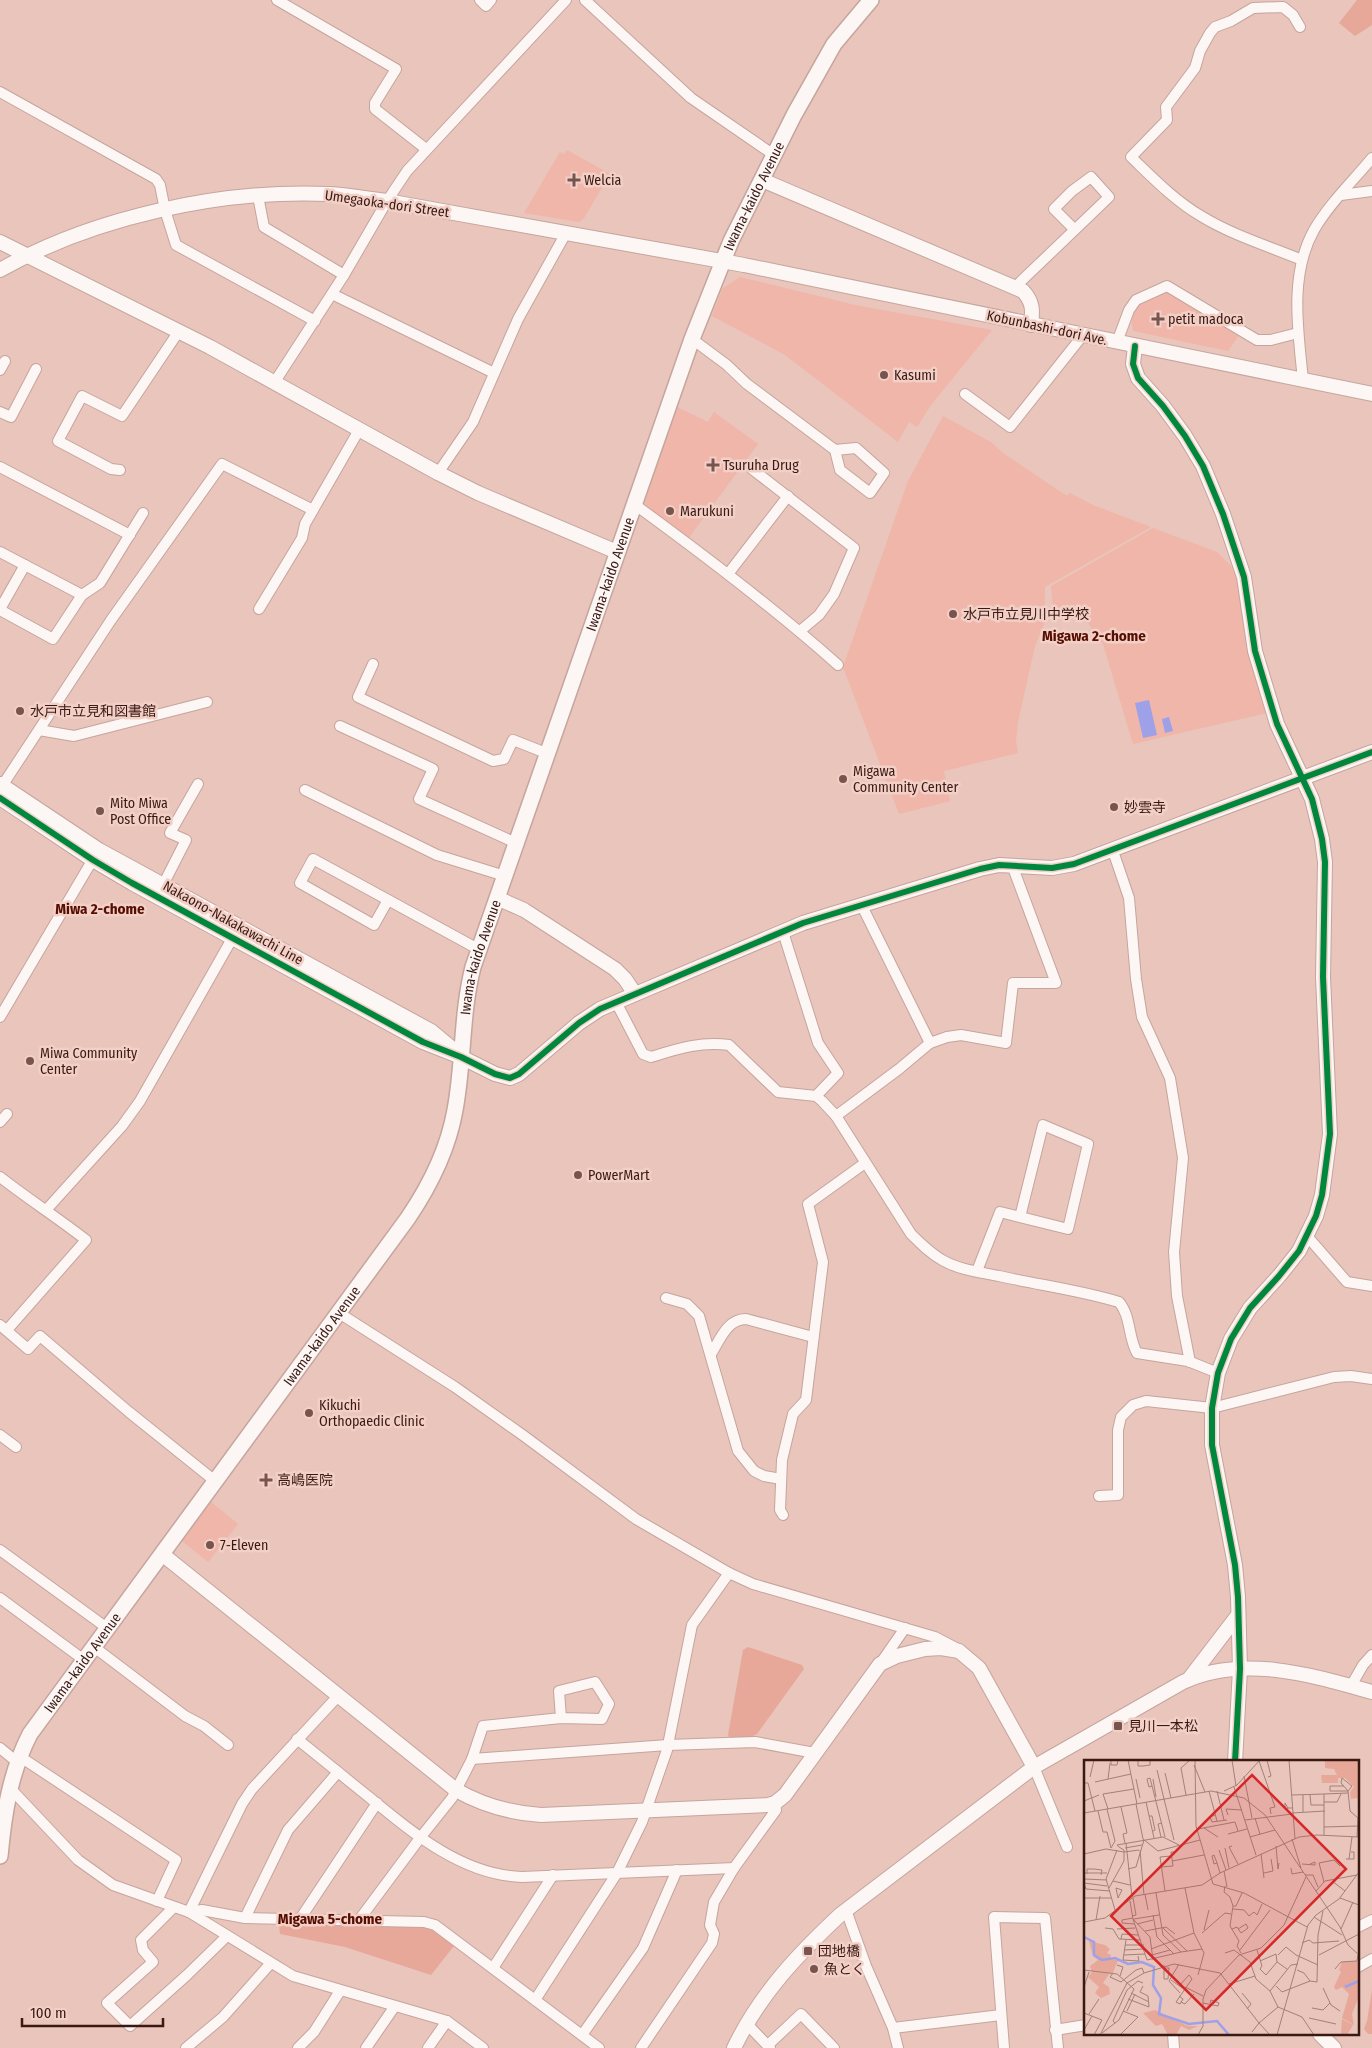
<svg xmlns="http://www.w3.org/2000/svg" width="1372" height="2048" font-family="'Fira Sans Condensed','Noto Sans JP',sans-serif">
<rect width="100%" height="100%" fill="#e9c5bc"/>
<g fill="#efb6a9">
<polygon points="567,150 610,174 584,218 579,222 524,213 560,152 564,154"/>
<polygon points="740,277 855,305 992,330 931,405 917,427 909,422 898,442 785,355 712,316 722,289"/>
<polygon points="1166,289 1239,335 1228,351 1133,331 1130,310 1133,306"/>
<polygon points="677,407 708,422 714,412 758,444 688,539 645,507 644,499"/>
<polygon points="943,416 991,442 1003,453 1067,496 1070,493 1093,505 1151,527 1045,587 1045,622 1035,646 1018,722 1016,741 1018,753 944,771 950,801 899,814 843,667 908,481"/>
<polygon points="1153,528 1217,552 1231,566 1237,578 1247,644 1267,713 1133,744 1103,644 1088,623 1053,608 1051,586"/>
<polygon points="210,1501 238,1524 208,1562 181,1540"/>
</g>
<g fill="#e7a899">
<polygon points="1357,0 1372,0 1372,25 1355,36 1339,23"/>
<polygon points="748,1647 802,1665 804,1669 757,1734 751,1737 730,1739 728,1735 743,1650"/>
<polygon points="279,1925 421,1926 432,1930 454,1946 431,1975 345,1947 280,1934"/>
<polygon points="1372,1990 1372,2034 1368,2034 1364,2029 1367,2021"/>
</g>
<g fill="#9ea1e7">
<polygon points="1149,700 1157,735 1143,738 1135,703"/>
<polygon points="1169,717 1173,731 1165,733 1162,719"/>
</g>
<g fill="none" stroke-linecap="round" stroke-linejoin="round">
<defs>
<g id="street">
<polyline points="277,0 396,69 375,103 375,109 426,149"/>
<polyline points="480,0 486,6 491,0"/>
<polyline points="585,0 691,98 774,155"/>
<path d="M1300,27L1293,15L1283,7L1253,8L1231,21L1215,27L1210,33L1200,51L1195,68L1166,107L1167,120L1131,157C1153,178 1174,200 1201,216C1232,235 1268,246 1302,260"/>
<polyline points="0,92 156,179 160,185 165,210 176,245 315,321"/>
<polyline points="1341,195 1372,191"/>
<polyline points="258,196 264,227 344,275"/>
<polyline points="1015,287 1109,197 1091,177 1072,191 1054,209 1074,229"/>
<polyline points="332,294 494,373"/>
<polyline points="692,339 727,365 747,384 835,450 840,470 870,493 884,473 856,448 835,450"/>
<polyline points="1117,342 1129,310 1136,300 1167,286 1257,340 1271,340 1298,333"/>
<polyline points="0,370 5,361"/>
<path d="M1303,380C1298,330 1289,275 1314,230C1329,204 1353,181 1372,158"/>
<polyline points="274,383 344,275 387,201 407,171 566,0"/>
<polyline points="965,394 1010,427 1083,335"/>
<polyline points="0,412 11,417 36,369"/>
<polyline points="0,467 130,535"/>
<polyline points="752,469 854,548 834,594 819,615 800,631"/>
<polyline points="120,470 111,469 58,441 82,396 122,416 179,331"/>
<polyline points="438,473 473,422 518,319 566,233"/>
<path d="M634,504C704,555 773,607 838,665"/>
<polyline points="0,552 82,595"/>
<polyline points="728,574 788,496"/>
<polyline points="0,609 25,565"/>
<polyline points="259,609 302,538 305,524 313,510 359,430"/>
<polyline points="0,610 53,639 82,595 100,583 143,513"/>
<polyline points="373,664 358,697 493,761 504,759 513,740 546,753"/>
<polyline points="340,726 433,769 419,799 516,843"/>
<polyline points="39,730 74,736 207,702"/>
<polyline points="2,786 111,620 222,464 313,510"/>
<polyline points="305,790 437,855 505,876"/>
<polyline points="1113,851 1129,898 1136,979 1142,1017 1170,1078 1183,1158 1174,1252 1177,1296 1190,1362"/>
<polyline points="163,885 186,840 170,833 198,784"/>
<polyline points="388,900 374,925 300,883 313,859 478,949"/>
<polyline points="861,904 930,1043"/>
<polyline points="783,932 818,1043 838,1073 816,1096"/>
<path d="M616,1002L643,1054L651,1057C677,1049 701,1041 729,1045L778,1092L816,1096L822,1101L836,1116L911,1234C921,1244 931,1254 944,1261C960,1270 980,1272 999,1276C1039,1285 1079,1290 1119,1302C1131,1316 1128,1337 1137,1353L1188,1361L1218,1373"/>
<polyline points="0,1017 96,854"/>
<polyline points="836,1116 899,1069 930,1043 947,1037 961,1035 1006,1043 1013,983 1056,983 1012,865"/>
<polyline points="0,1122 7,1114"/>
<path d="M0,1177C28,1199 58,1218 86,1240L7,1330"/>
<polyline points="47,1209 122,1126 140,1101 233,937"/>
<polyline points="1307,1236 1347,1282 1372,1286"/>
<polyline points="977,1271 1000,1212 1068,1229 1088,1144 1043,1125 1020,1217"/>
<polyline points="666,1298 687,1304 699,1316 738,1451 754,1471 764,1476 781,1479"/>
<polyline points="339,1313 455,1387 524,1436 636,1519 729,1573 753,1584 935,1637 956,1648"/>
<polyline points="0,1325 28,1349 40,1336 129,1412 215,1481"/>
<path d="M711,1354C720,1340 727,1319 746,1319L813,1337"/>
<polyline points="0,1435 16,1447"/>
<polyline points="1099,1496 1118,1495 1118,1430 1121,1417 1133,1405 1146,1401 1212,1408 1334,1377 1351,1376 1372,1379"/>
<polyline points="783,1515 780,1510 782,1460 793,1414 806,1400 823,1262 808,1204 865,1163"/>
<polyline points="0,1550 107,1628"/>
<polyline points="0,1598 84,1660"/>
<polyline points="94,1647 185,1716 204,1726 228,1745"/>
<polyline points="880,1664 905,1628"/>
<polyline points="1351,1686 1363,1665 1372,1655"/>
<path d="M297,1739C321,1758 345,1778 369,1797C413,1833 462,1875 522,1877L734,1868"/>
<polyline points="0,1748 17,1762"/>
<polyline points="19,1756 176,1860 157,1901"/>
<polyline points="472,1759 668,1745 755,1742 815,1753"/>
<polyline points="1034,1767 1067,1847"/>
<polyline points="9,1787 78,1860 113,1885 189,1912 293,1976 447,2021 483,2048"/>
<polyline points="174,1907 141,1940 143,1950 153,1962 107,2003 130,2026 187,1975 227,1936"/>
<polyline points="846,1910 866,1966 893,2028 898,2048"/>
<polyline points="189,1912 202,1910 245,1918 424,1922 435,1925 599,2048"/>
<polyline points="189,1912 242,1804 252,1789 339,1695"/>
<polyline points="245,1918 288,1830 338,1772"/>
<polyline points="300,1919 377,1803"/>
<polyline points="359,1920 420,1838 452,1798 472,1759 483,1726 561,1718 602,1719 609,1704 595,1682 559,1691 561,1718"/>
<polyline points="1358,1927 1372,1920"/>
<polyline points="1358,1967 1372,1959"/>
<polyline points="493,1968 553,1875"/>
<polyline points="535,2000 617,1873 642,1822 667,1750 692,1625 729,1573"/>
<polyline points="747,2024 770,2048"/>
<polyline points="893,2028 1001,2015"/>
<polyline points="1055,2030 1086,2025"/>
<polyline points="1173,2034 1174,2048"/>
<polyline points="582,2035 643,1948 677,1870"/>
<polyline points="768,2045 801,2014 834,2048"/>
<polyline points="186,2048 223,2017 270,1964"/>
<polyline points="298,2048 314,2032 340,1991"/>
<polyline points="366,2048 395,2006"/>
<polyline points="428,2048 447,2021"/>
<polyline points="641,2048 712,1943 714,1934 710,1925 714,1902 734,1868 776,1810 775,1803"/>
<polyline points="1004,2048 994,1917 1045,1918 1058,2048"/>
</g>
<g id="secondary">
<path d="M762,180L1023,291C1033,302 1033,310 1031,325"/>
<polyline points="0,242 210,347 438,473 478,493 617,552"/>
<path d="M0,270C94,217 222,189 330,194C349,195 368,199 387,201L744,265L1372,394"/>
<polyline points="1135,346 1133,364 1138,378 1163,406 1185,436 1203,466 1223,514 1244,577 1255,651 1277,724 1312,799 1322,839 1325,862 1323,977 1330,1134 1322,1195 1316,1216 1299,1251 1279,1276 1250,1308 1231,1339 1218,1373 1212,1408 1212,1445 1235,1565 1238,1597 1240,1669 1235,1762"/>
<polyline points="0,784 99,850 431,1031 455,1051"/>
<polyline points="0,798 93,860 132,883 423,1042 461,1057 495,1074 510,1078 519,1074 579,1023 600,1009 803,923 980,869 999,865 1052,868 1074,864 1372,752"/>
<polyline points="497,898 524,910 615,969 625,979 635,994"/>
<path d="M162,1554L456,1790C484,1806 510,1813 541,1815L768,1805L775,1803L785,1795L880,1664L897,1656L925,1649L941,1648L959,1651L979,1668L1034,1767"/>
<polyline points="1189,1679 1238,1615"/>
<polyline points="1320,2034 1334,2048"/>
<path d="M734,2048C760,1994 798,1954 841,1914L1034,1767L1183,1682C1242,1654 1312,1675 1372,1692"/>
</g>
<g id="primary">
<path id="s1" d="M0,1856C4,1813 10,1773 30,1734L408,1218C431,1184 448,1150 455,1110C464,1062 461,1014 473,967L692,339L731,241L794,115L834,44L871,0"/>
</g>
</defs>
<use href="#street" stroke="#c5a59d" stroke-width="12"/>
<use href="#secondary" stroke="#c5a59d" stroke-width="16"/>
<use href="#primary" stroke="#c5a59d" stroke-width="18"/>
<use href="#street" stroke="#fcf6f5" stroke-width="10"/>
<use href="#secondary" stroke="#fcf6f5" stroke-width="14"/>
<use href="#primary" stroke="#fcf6f5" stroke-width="15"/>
<defs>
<g id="cycleway">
<polyline points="1135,346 1133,364 1138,378 1163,406 1185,436 1203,466 1223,514 1244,577 1255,651 1277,724 1312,799 1322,839 1325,862 1323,977 1330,1134 1322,1195 1316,1216 1299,1251 1279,1276 1250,1308 1231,1339 1218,1373 1212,1408 1212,1445 1235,1565 1238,1597 1240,1669 1235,1762"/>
<polyline points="0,798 93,860 132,883 423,1042 461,1057 495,1074 510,1078 519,1074 579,1023 600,1009 803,923 980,869 999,865 1052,868 1074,864 1372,752"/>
</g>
</defs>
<use href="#cycleway" stroke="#f3d0c7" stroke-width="9"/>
<use href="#cycleway" stroke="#00873e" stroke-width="6"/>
</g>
<g fill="#77554e" stroke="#f3d0c7" stroke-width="2">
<path d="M571.5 172.5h5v5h5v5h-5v5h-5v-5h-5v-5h5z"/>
<path d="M1155.5 311.5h5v5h5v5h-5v5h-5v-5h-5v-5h5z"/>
<circle cx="884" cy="375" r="5"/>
<path d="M710.5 457.5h5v5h5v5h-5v5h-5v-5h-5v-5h5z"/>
<circle cx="670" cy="511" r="5"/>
<circle cx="953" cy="614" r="5"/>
<circle cx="20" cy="711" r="5"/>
<circle cx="843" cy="779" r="5"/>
<circle cx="1114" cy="807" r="5"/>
<circle cx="100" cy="811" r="5"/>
<circle cx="30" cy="1061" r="5"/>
<circle cx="578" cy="1175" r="5"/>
<circle cx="309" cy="1413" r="5"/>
<path d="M263.5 1472.5h5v5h5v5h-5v5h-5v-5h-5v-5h5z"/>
<circle cx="210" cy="1545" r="5"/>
<rect x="1113" y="1721" width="10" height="10" rx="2.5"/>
<rect x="803" y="1946" width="10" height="10" rx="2.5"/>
<circle cx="814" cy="1969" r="5"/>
</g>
<g text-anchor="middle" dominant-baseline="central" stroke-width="5" stroke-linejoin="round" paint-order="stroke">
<g font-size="14" fill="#391912" stroke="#f3d0c7" text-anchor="start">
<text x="584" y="180">Welcia</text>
<text x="1168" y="319">petit madoca</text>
<text x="894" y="375">Kasumi</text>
<text x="723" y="465">Tsuruha Drug</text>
<text x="680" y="511">Marukuni</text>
<text x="963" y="614">水戸市立見川中学校</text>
<text x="30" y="711">水戸市立見和図書館</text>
<text x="853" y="771">Migawa<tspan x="853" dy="16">Community Center</tspan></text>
<text x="110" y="803">Mito Miwa<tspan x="110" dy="16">Post Office</tspan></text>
<text x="1124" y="807">妙雲寺</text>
<text x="40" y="1053">Miwa Community<tspan x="40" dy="16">Center</tspan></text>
<text x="588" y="1175">PowerMart</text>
<text x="319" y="1405">Kikuchi<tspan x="319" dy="16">Orthopaedic Clinic</tspan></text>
<text x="277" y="1480">高嶋医院</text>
<text x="220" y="1545">7-Eleven</text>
<text x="1128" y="1726">見川一本松</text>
<text x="818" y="1951">団地橋</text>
<text x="824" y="1969">魚とく</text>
</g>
<g font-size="14" fill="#391912" stroke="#f3d0c7">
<text stroke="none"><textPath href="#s1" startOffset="1850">Iwama-kaido Avenue</textPath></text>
<text transform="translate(387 204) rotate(8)">Umegaoka-dori Street</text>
<text transform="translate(1047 328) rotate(12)">Kobunbashi-dori Ave.</text>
<text stroke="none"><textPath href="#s1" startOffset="1445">Iwama-kaido Avenue</textPath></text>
<text transform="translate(233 923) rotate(29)">Nakaono-Nakakawachi Line</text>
<text stroke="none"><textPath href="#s1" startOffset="1040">Iwama-kaido Avenue</textPath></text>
<text stroke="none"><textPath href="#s1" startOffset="620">Iwama-kaido Avenue</textPath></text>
<text stroke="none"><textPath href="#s1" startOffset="215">Iwama-kaido Avenue</textPath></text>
</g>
<g font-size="15" font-weight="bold" fill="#550e01" stroke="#f3d0c7">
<text x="1094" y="636">Migawa 2-chome</text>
<text x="100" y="909">Miwa 2-chome</text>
<text x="330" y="1919">Migawa 5-chome</text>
</g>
</g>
<g transform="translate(1084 1760)">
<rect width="275" height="275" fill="#e9c5bc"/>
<path d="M241,0H275V42L273,38L267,39L266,32L270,27L261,18H254V23H238L237,15H253L250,9L241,8ZM5,181L21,185L26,189L23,193L27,195L26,199L34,200L29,213H26L19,223L25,227L26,234L17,238L11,233L15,227L4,217L8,212L6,206L14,200L9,196ZM275,201V236L268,254L270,265L258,258L265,234L258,227L252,230L250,227L257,212L255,210L258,202ZM71,250L104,266H114L105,270L97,266L92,275H84L78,264L72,266L59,253ZM258,259L269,265L263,275H257Z" fill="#e7a899"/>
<path fill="none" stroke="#9ea1e7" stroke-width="2.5" d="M0,177L10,182V195L18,200L31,198L44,204L58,202L70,207L69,225L77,238L75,254L105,264L133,261L145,275M261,227L275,221"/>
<path fill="none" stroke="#a38078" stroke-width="1" d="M27,0V5H33L34,0M44,0L53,44M54,0V6H59L66,5V0M111,0L112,66L129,124L160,133L223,167M148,0L152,26M183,0L187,16L184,17M205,0L211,79M175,1L191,47L186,48L187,54M110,5L121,32M73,10L90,80M81,13L87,38M160,16L168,58M6,17L10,0M24,19L26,3M52,19L56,38M69,19L72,37M11,22L47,14M0,23H4L11,51M68,26L65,27L63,19L66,18L81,77M260,26H246V31H264M150,27L172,95M125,31L133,61M133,31L140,60M140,31L153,25L176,0M264,31L268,26L258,18L257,23L264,31L266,51L274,58L273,77M240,34L264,33M102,35L97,8L106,0M208,35L240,34V75M219,35V52M226,35L227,45H240M0,41L15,35M62,42L70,78M240,42H253L257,34M52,44L59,79L74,91L116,80M37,47L43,73L39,74L41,83M204,48L201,43V49L204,48H208M23,49L31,81L27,88M24,49L19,34L50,29M14,51L19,72H23L27,88M0,53L127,31L160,38L181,55L256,167L264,185L275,195M208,53L241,51M131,55L126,57L128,62L143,60M144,55L142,49L158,50M65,56H68L71,70L69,71M171,58L176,74M161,60L208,54M240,67L274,66M120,68L134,77M114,69L151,62L154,71M144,74L163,69M77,77L74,64L78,63M166,77L191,70M208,79L217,108M42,83L48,137M148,86L145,87L154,104M192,86L194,109L195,103M35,87L33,85L79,77L95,85M41,88L58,85M141,88L145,108M56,90L60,135M135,90L142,110M0,94L22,89L40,92L55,90M177,94L180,118M262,99H270V92H267M265,99L268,77M88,101L120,95M133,103L130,104L128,96L130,95L133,103L136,113M218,104L231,105V102L226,104M77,107L89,106L87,92H92M207,108L208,114L219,112M44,109L52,107L60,80M140,111L143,127M0,113H23M180,113L189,111L187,99M3,114V109H10L18,110L17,115M221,115H229L234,127M0,119L23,120M29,121L46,125M248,121L261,131M240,122L235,103L250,100L256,106M0,123L2,129L26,131M0,123L23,126M141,126L140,132L146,137L149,146L146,166L155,181L153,186L157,193M25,128L40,101V90L35,87M101,128L110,173L120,193L114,215M38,130L34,138L32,128L38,130M81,131L76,97L87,96M232,131L241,121L273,115M72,133L79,175L97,192L118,189M61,134L64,150M0,138H28M256,138L275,145M46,141L49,159L66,177L69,200M149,146H152L158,133M149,149L160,150L165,156L170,152L173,155L178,144M31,150L22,119L33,90M69,155L73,177L90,194M48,156L52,155L49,138M230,157L258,175M49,158L38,160V163L50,164M49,159L63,200L97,192M50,159L75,155M12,160L16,136M0,162L21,158L51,136L118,125L136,113L215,77L233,75L275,77M53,164L69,160M21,168L29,169L35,179L57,180M79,168L103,191M33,169L51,168M148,169L153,167L157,173L164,168L162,164L154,169M257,169L269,142M120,170L125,150M61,171L82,167L91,174M118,173L141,153L147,154M37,179L38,174L54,175M42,180L39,200L55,201L54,196M218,183L225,180L229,183L255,181M41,185H60M67,189L110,173M40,190L60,189M156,190L186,150M173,190L178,206L176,209L182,215L193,202L203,209M141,193L150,190L166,202L172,219L186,231L194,247M40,195L61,194M68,195L86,190M194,195L202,187L212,195L234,205M235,195L275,174M176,201L192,194L193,202M95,204L85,221L96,233M33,205L39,207L36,216M80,208H85L84,219H80V205M251,209L257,202L273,201L274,195M0,210L33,214L50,229L35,260L18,273M213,210L220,213L226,221M29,213L26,217L37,222L52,210L58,208L60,213M87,220L100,229M145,224L171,216M192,226L198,232L226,221L233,222L234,175L239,151M0,227L5,212M101,227L119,236M239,228L247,245L256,251M186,231L207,205L214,204M47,233L65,242M158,233L167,244L163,249M44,239L65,247L64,236L56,232L59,226M92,242L108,219L105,215L95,226M92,242L96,244L99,239L95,236M97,242L101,244L110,234M119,243L134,246L135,243L127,240L126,243M228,248L239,250L246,243M43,251L51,234M0,253L18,260L10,275M5,254L15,239M225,258L252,264M31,263L29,261L43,230L54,221L59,223M0,270L8,256M168,272L175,263L186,275M16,275L43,223L60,213L90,204L136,213L175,263L194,247L218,257L230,275M36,275L54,257L39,251M114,275L119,266V239L122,230L155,195L177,188L200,165L222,117M193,275L224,165L232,155L255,139L275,112"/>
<path fill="#d62828" fill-opacity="0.15" stroke="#d62828" stroke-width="2.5" d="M168,15L262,109L122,250L27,156Z"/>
<rect width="275" height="275" fill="none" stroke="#391912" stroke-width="2.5"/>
</g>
<path d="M22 2018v8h141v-8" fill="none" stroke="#391912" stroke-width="2.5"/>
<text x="30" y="2018" font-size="15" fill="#391912" stroke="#f3d0c7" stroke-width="4" paint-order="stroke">100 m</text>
</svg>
